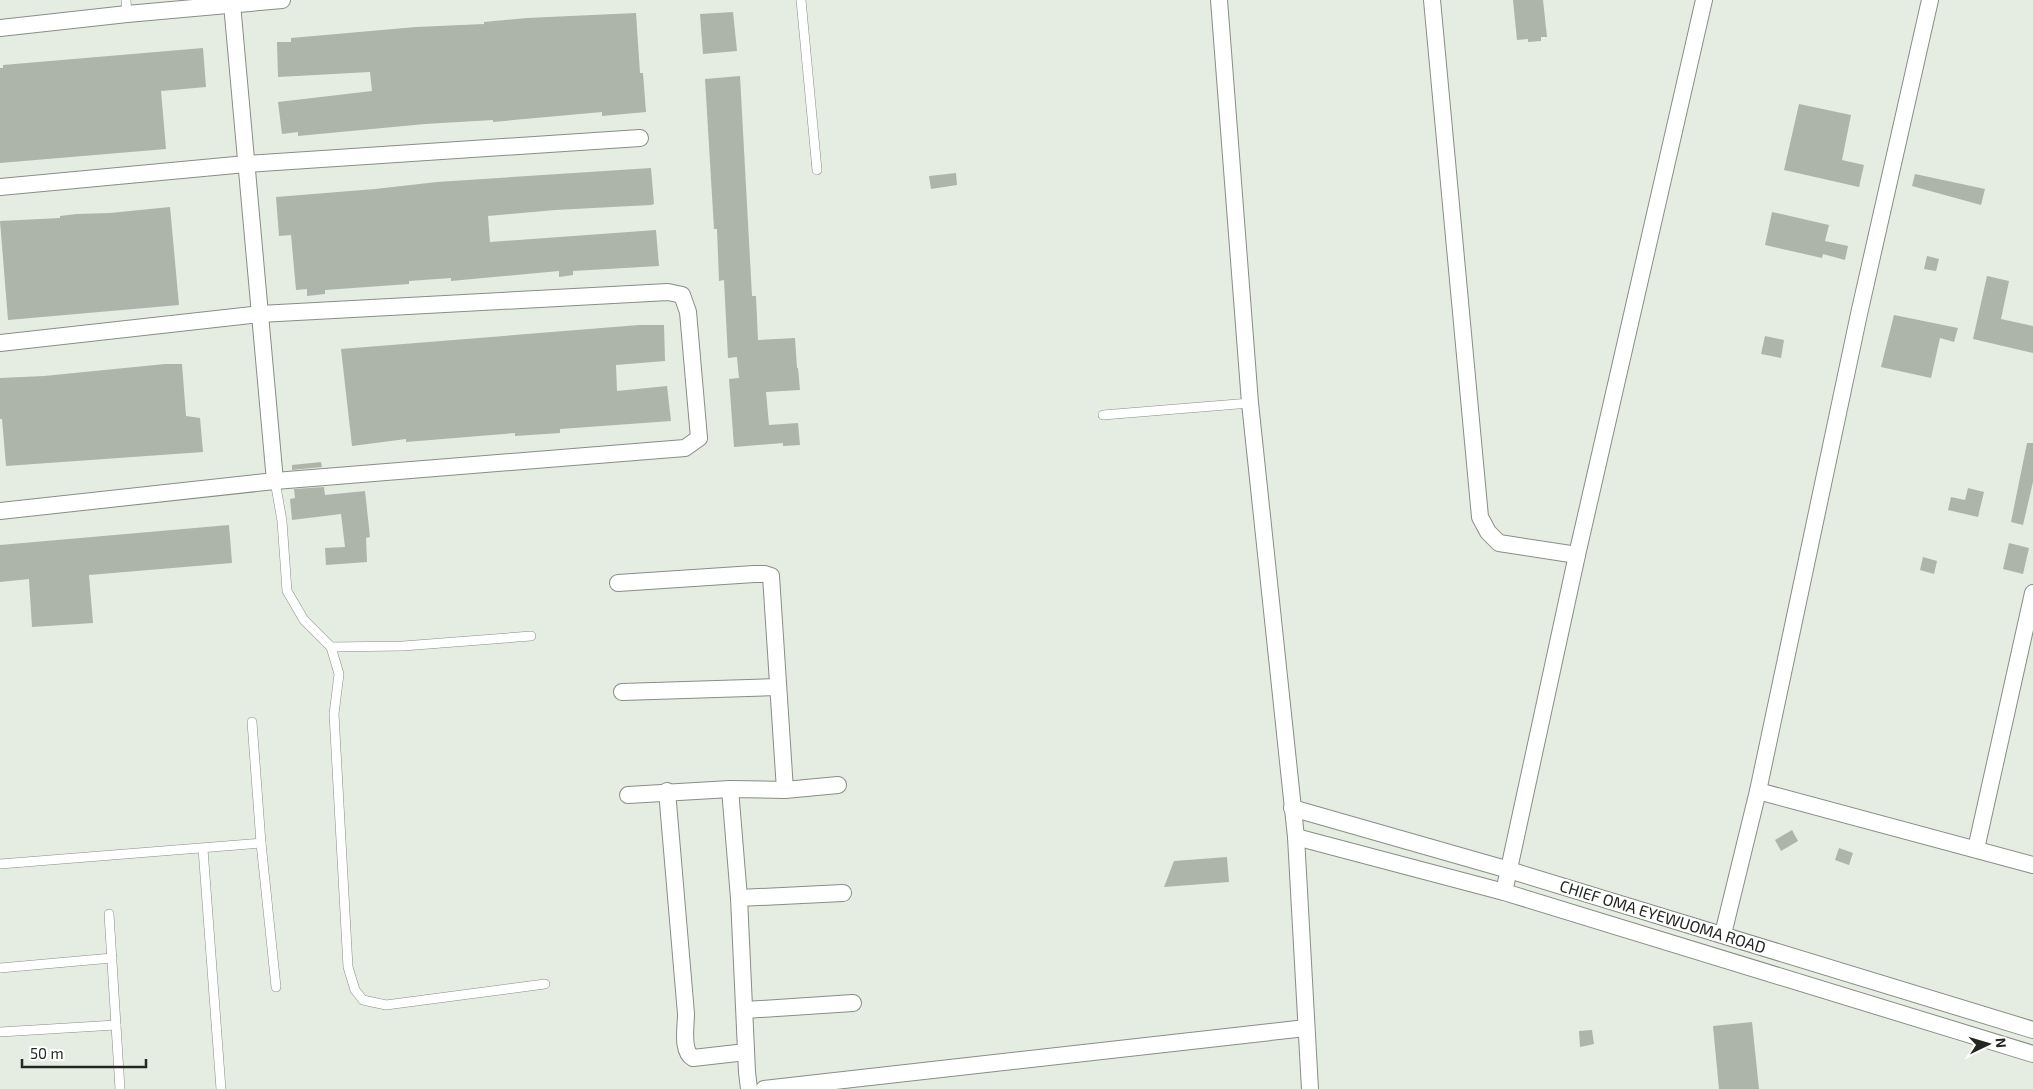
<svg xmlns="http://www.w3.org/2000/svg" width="2033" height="1089" font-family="'Exo 2',sans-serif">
<rect width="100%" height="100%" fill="#e5ece2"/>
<g fill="#adb4aa">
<polygon points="1513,0 1543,0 1547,37 1541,37 1541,41 1528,42 1528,39 1517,40"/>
<polygon points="733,12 737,51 703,54 700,14"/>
<polygon points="636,13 640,73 643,73 646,112 602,116 602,112 493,122 493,120 425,124 298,136 298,132 282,134 278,102 372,91 370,72 278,77 277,42 291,42 291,38 416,27 484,24 484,22 527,18"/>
<polygon points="203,48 206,87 161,91 166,149 0,163 0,68 3,68 3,65"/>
<polygon points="740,76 752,296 756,296 758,340 795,338 797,368 798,368 800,390 766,392 769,425 798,423 800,445 783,446 783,443 734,447 729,379 739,378 737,357 728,358 724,280 719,281 717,229 714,229 705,79"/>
<polygon points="1799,104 1851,115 1842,160 1864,165 1859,187 1784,170"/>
<polygon points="651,168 654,204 651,205 555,210 488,216 490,242 656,230 659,266 573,271 573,275 559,277 559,271 451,281 451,278 409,281 409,284 325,290 325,294 307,296 307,289 296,290 291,235 279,236 276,197 375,189 437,182"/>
<polygon points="956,173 957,185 931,189 929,176"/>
<polygon points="1915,174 1985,189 1981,205 1912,186"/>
<polygon points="170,207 179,305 8,320 0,221 60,218 60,216 77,214 110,213"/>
<polygon points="1772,212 1829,225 1825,241 1848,246 1845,260 1823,254 1822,258 1765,245"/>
<polygon points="1927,256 1939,259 1936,271 1924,269"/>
<polygon points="1987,276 2009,281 2001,319 2033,326 2033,353 1973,339"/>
<polygon points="1894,315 1958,328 1954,342 1940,338 1931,378 1881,367"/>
<polygon points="639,325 664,325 665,361 616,365 617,391 667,386 671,421 560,429 560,433 515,436 515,433 406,442 406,439 352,446 341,349"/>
<polygon points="1765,336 1784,340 1781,358 1761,354"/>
<polygon points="165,364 182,364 186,416 200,418 203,452 6,466 2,419 0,419 0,378 44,376"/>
<polygon points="2027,443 2033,443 2033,482 2023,525 2011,522"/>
<polygon points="321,462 322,467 292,470 292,465"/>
<polygon points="324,487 325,495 365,491 370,537 366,538 367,562 326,565 325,548 345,547 341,514 292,520 290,499 295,498 294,489"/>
<polygon points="1968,488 1984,492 1978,517 1948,510 1951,497 1965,500"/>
<polygon points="229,525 232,563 89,575 93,623 32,627 29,579 0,582 0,545"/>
<polygon points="2009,543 2029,548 2023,574 2003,569"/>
<polygon points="1923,557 1937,561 1934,574 1920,570"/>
<polygon points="1792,830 1798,841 1781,851 1775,840"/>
<polygon points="1839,848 1853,853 1849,865 1835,860"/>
<polygon points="1227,857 1229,882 1164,887 1174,861"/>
<polygon points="1752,1022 1759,1089 1719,1089 1713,1026"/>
<polygon points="1592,1030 1594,1044 1580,1047 1579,1031"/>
</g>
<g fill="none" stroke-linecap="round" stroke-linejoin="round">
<defs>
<g id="service">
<polyline points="126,0 127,14"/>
<polyline points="801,0 817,170"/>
<polyline points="1103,415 1250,403"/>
<polyline points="275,481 282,521 287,591 304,620 331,647 339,674 334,714 348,967 355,990 363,1000 386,1005 545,984"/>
<polyline points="331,647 403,646 531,636"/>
<polyline points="261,843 276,987"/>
<polyline points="203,849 221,1089"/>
<polyline points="0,864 261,843 252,722"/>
<polyline points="109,914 120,1089"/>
<polyline points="0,968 112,958"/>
<polyline points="0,1032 116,1025"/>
</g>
<g id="minor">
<polyline points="1219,0 1250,403 1296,837 1310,1089"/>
<polyline points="1432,0 1480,517 1488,532 1499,543 1577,555"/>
<polyline points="232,4 275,481"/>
<polyline points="0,28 127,14 282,0"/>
<polyline points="0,187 246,164 640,138"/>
<polyline points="0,343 260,314 668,292 682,295 688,312 699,438 685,448 275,481 0,511"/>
<polyline points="618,583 754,574 765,574 771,576 785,790"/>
<polyline points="622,692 778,687"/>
<path d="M667,791L686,1014C686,1027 681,1051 693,1058L746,1052"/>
<polyline points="1758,791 2033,865"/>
<polyline points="628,795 730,789"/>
<polyline points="1292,808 1509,870 2033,1030"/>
<polyline points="1296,837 1504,892 2033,1054"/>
<polyline points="1976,849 2033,593"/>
<polyline points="1504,892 1577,555 1704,0"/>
<polyline points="739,898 843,893"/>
<polyline points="1723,934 1758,791 1859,314 1930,0"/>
<polyline points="745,1010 853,1003"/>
<polyline points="749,1089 747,1072 739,898 730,789 785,790 838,785"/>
<polyline points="764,1089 1306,1028"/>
</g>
</defs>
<use href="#service" stroke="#888e85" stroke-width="10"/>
<use href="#minor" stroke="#888e85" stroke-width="18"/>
<use href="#service" stroke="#fff" stroke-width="9"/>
<use href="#minor" stroke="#fff" stroke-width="16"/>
</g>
<g text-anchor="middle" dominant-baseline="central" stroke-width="4.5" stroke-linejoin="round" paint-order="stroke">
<g font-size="16" fill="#242623" stroke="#fff">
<text transform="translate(1663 916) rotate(17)">CHIEF OMA EYEWUOMA ROAD</text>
</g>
</g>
<g transform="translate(1988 1044) rotate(85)" stroke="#ffffff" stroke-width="4" paint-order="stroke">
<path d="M0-4L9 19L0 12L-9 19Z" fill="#242623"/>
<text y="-8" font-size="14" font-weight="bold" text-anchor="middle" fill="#242623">N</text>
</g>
<path d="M22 1059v8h124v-8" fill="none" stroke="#242623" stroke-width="2.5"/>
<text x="30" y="1059" font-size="15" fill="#242623" stroke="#ffffff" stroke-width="4" paint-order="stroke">50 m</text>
</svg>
